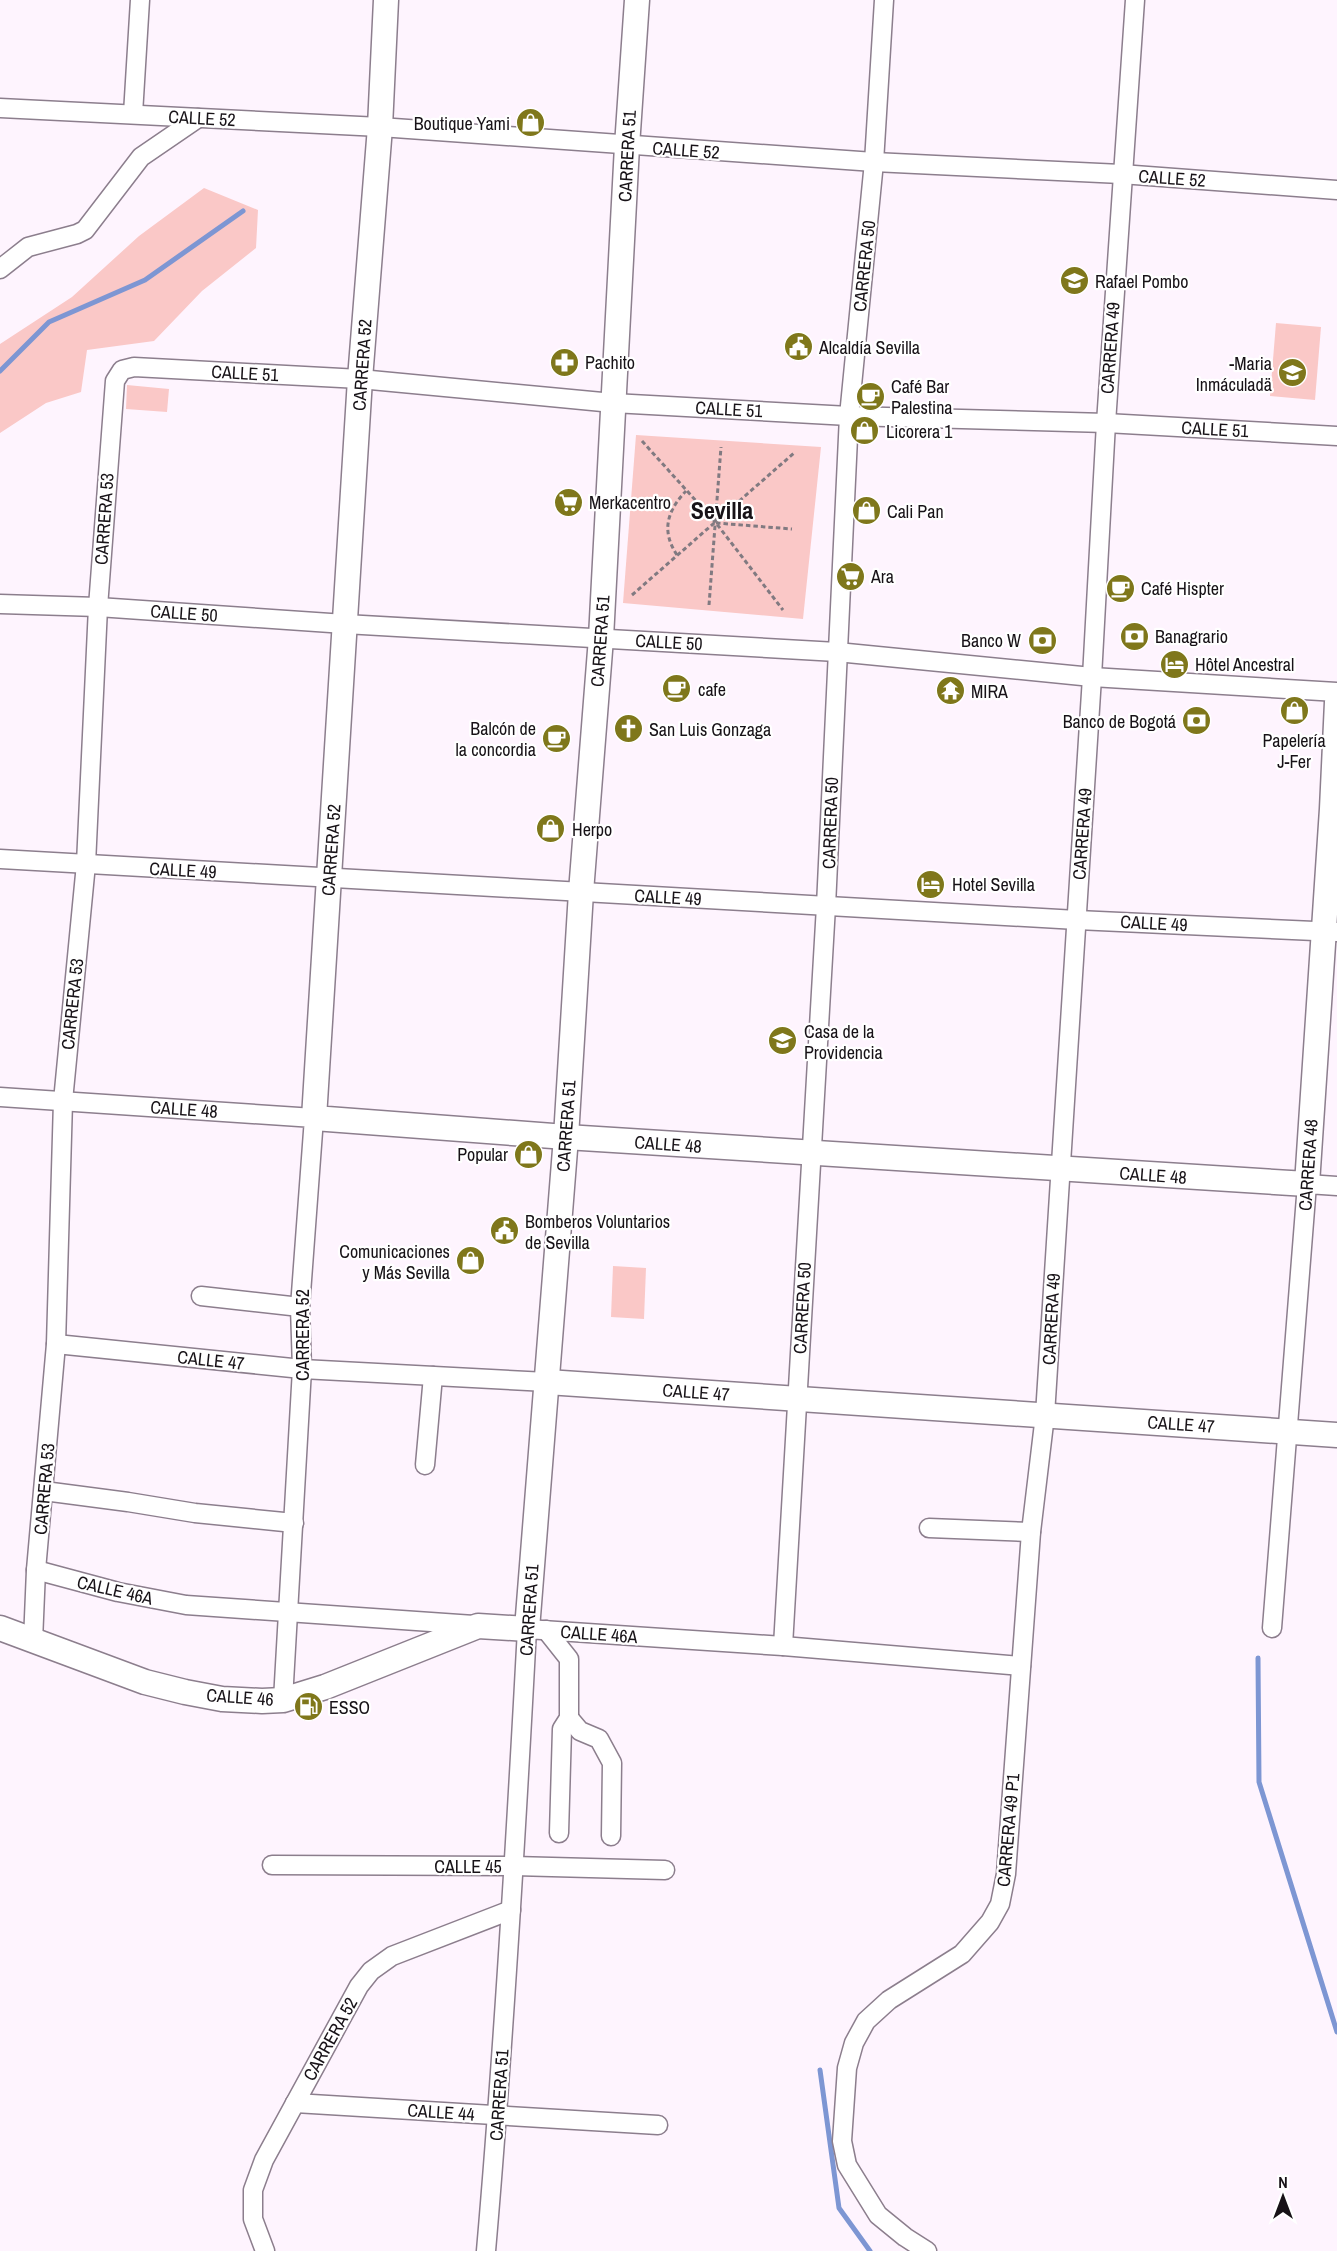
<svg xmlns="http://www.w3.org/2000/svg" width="1337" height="2251" font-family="'Archivo Narrow',sans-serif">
<rect width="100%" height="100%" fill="#fef4fe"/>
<g fill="#fac8c7">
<polygon points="204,188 258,210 256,248 202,291 154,341 87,350 81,392 46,403 0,433 0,344 72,297 139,236"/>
<polygon points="1276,323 1321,327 1315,400 1270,396"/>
<polygon points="127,385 169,389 167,412 126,409"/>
<polygon points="636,435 821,447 803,619 623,603"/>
<polygon points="613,1266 646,1268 644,1319 611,1317"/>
</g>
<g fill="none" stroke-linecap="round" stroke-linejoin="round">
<g stroke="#7d96d3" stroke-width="5">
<polyline points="0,371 49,322 145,280 243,211"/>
<polyline points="1258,1658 1259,1782 1337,2032"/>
<polyline points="820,2070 839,2208 870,2251"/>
</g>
<defs>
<g id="minor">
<polyline points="0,108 380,127 874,162 1121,174 1337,190"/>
<polyline points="133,114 140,0"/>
<polyline points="0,269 28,247 77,234 85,230 141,157 198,118"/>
<polyline points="0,604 98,607 345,624 837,652 1092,677 1337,692"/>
<polyline points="0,859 1077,920 1337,932"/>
<polyline points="0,1097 314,1118 300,1307 302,1369 283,1700"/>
<polyline points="201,1296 300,1307"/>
<polyline points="56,1344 302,1369 547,1382"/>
<polyline points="425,1465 433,1376"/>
<polyline points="44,1491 128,1502 195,1513 294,1523"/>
<polyline points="929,1528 1031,1532"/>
<polyline points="36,1570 118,1592 186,1605 474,1625"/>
<polyline points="1272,1628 1307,1184 1337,1186"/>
<polyline points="546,1630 569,1659 569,1718 562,1729 559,1833"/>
<polyline points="33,1641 36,1570 56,1344 63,1101 86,864 98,607 115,381 122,370 134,367 360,379 613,403 849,416 1106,423 1337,436"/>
<polyline points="783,1646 826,906 849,416 874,162 884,0"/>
<polyline points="569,1718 580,1731 599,1739 612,1763 611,1836"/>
<polyline points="272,1865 514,1866 665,1870"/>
<polyline points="295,2103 658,2125"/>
<polyline points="265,2251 253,2219 253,2190 264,2160 359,1986 371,1971 392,1956 511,1910"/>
<path d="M486,2251C504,2044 516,1836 527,1629L783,1646L1021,1666"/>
<polyline points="927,2251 905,2237 878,2215 847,2165 842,2141 847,2068 854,2043 866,2021 889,2000 962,1954 990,1922 1000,1904 1006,1874 1031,1532 1045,1415 1092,677 1106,423 1135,0"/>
</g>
<g id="major">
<polyline points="386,0 380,127 360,379 314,1118 566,1137 1307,1184 1332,809 1337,702"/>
<polyline points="547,1382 1337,1435"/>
<polyline points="0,1628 145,1682 185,1692 222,1699 262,1701 283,1700 325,1687 478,1626 527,1629 566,1137 581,892 601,638 627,146 637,0"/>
</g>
</defs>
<use href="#minor" stroke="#8c7e8d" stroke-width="21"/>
<use href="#major" stroke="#8c7e8d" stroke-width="27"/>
<g stroke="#817a81" stroke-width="3" stroke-dasharray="4.5 3" stroke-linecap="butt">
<polyline points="642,441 716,523 783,610"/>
<polyline points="716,523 792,529"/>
<path d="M677,555C661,531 667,511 686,491"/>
<polyline points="632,595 794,453"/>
<polyline points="709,605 721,447"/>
</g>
<use href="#minor" stroke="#fff" stroke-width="18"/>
<use href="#major" stroke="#fff" stroke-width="24"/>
</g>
<defs>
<symbol id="shop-disc" viewBox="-11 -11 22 22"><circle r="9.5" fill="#7f771b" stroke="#fff"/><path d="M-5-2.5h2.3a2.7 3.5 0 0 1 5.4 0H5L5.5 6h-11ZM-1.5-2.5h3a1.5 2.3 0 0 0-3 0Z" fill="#fff"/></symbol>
<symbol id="school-disc" viewBox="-11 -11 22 22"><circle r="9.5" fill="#7f771b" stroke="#fff"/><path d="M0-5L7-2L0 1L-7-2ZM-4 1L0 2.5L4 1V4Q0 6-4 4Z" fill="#fff"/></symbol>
<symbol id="civic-disc" viewBox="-11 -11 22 22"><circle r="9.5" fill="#7f771b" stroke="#fff"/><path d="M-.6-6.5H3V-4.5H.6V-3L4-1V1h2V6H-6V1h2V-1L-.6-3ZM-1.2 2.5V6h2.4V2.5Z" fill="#fff"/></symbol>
<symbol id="pharmacy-disc" viewBox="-11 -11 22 22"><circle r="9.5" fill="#7f771b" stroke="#fff"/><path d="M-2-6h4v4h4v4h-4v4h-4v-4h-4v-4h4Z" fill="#fff"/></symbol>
<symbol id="cafe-disc" viewBox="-11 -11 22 22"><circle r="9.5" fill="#7f771b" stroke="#fff"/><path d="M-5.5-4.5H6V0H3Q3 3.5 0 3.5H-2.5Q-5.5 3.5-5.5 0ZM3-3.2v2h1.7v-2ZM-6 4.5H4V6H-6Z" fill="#fff"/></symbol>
<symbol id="supermarket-disc" viewBox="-11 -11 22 22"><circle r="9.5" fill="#7f771b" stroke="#fff"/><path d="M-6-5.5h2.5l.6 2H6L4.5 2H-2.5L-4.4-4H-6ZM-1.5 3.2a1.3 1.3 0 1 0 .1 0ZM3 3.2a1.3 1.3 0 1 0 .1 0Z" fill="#fff"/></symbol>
<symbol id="bank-disc" viewBox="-11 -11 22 22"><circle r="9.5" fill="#7f771b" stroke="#fff"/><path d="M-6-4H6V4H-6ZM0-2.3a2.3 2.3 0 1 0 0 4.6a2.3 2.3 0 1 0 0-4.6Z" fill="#fff"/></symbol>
<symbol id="hotel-disc" viewBox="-11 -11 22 22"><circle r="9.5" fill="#7f771b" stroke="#fff"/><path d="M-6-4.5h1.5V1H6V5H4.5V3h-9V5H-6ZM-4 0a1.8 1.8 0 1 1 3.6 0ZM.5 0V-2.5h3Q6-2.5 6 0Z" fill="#fff"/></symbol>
<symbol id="temple-disc" viewBox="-11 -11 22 22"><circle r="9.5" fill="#7f771b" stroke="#fff"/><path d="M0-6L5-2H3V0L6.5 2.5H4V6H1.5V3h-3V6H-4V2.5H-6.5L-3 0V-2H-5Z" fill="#fff"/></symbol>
<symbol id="church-disc" viewBox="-11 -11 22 22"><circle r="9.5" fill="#7f771b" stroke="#fff"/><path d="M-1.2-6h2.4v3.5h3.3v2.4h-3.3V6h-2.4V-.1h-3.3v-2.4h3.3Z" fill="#fff"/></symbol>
<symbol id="fuel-disc" viewBox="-11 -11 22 22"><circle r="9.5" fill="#7f771b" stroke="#fff"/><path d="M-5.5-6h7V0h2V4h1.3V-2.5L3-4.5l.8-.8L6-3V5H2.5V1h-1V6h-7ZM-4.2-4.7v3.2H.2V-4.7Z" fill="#fff"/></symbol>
</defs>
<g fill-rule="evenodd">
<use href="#shop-disc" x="514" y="106" width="33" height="33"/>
<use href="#school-disc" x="1058" y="264" width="33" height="33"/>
<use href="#civic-disc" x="782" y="330" width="33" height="33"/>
<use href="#pharmacy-disc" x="548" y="346" width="33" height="33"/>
<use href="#school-disc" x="1276" y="356" width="33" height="33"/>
<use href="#cafe-disc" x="854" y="380" width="33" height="33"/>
<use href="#shop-disc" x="848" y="414" width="33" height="33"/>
<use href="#supermarket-disc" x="552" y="486" width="33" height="33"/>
<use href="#shop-disc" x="850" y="494" width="33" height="33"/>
<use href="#supermarket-disc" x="834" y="560" width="33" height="33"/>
<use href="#cafe-disc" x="1104" y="572" width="33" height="33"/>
<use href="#bank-disc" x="1118" y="620" width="33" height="33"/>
<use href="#bank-disc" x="1026" y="624" width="33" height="33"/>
<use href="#hotel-disc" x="1158" y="648" width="33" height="33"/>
<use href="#cafe-disc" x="660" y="672" width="33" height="33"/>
<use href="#temple-disc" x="934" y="674" width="33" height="33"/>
<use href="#shop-disc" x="1278" y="694" width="33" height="33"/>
<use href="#bank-disc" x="1180" y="704" width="33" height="33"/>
<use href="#church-disc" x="612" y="712" width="33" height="33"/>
<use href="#cafe-disc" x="540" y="722" width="33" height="33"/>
<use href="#shop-disc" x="534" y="812" width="33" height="33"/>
<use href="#hotel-disc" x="914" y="868" width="33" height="33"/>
<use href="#school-disc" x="766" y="1024" width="33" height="33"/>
<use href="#shop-disc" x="512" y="1138" width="33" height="33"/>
<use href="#civic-disc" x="488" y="1214" width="33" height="33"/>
<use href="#shop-disc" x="454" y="1244" width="33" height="33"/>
<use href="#fuel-disc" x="292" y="1690" width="33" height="33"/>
</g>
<g text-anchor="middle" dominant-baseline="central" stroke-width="4.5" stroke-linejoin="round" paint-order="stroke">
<g font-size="18" fill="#171217" stroke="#fff">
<text transform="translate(202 118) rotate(3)">CALLE 52</text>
<text transform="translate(686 150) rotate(4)">CALLE 52</text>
<text transform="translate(627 156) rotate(-87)">CARRERA 51</text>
<text transform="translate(1172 178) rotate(4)">CALLE 52</text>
<text transform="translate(864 266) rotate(-84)">CARRERA 50</text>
<text transform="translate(1110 348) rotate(-86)">CARRERA 49</text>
<text transform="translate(362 365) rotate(-86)">CARRERA 52</text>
<text transform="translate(245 373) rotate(3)">CALLE 51</text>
<text transform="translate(729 409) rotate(3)">CALLE 51</text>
<text transform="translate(1215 429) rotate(3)">CALLE 51</text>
<text transform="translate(104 519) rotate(-86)">CARRERA 53</text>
<text transform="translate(184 613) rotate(4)">CALLE 50</text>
<text transform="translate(600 641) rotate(-86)">CARRERA 51</text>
<text transform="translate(669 642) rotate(3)">CALLE 50</text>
<text transform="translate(830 823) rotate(-88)">CARRERA 50</text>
<text transform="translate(1082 834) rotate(-86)">CARRERA 49</text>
<text transform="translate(331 850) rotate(-86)">CARRERA 52</text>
<text transform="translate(183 870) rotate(3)">CALLE 49</text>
<text transform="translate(668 897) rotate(3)">CALLE 49</text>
<text transform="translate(1154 923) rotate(3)">CALLE 49</text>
<text transform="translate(72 1004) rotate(-84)">CARRERA 53</text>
<text transform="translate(184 1109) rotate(4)">CALLE 48</text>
<text transform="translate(566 1126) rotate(-86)">CARRERA 51</text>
<text transform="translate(668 1144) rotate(4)">CALLE 48</text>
<text transform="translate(1308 1165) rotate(-86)">CARRERA 48</text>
<text transform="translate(1153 1175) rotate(4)">CALLE 48</text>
<text transform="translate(802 1308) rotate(-87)">CARRERA 50</text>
<text transform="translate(1051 1319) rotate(-87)">CARRERA 49</text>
<text transform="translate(302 1335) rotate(-90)">CARRERA 52</text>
<text transform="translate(211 1360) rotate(6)">CALLE 47</text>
<text transform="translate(696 1392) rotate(4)">CALLE 47</text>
<text transform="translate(1181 1424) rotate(4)">CALLE 47</text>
<text transform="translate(44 1489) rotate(-85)">CARRERA 53</text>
<text transform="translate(115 1590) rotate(13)">CALLE 46A</text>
<text transform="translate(529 1610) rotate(-86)">CARRERA 51</text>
<text transform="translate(599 1634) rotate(4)">CALLE 46A</text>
<text transform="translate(240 1697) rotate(4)">CALLE 46</text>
<text transform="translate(1008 1830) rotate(-85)">CARRERA 49 P1</text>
<text x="468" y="1866">CALLE 45</text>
<text transform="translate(330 2039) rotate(-61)">CARRERA 52</text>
<text transform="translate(499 2095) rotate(-86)">CARRERA 51</text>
<text transform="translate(441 2112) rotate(4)">CALLE 44</text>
</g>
<g font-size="18" fill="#171217" stroke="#fff" text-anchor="start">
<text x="510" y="123" text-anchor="end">Boutique Yami</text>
<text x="1095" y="281">Rafael Pombo</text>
<text x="819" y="347">Alcaldía Sevilla</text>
<text x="585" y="362">Pachito</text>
<text x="1272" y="363" text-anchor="end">-Maria<tspan x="1272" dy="21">Inmáculadä</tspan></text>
<text x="891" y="386">Café Bar<tspan x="891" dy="21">Palestina</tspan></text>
<text x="886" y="431">Licorera 1</text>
<text x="589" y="502">Merkacentro</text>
<text x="887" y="511">Cali Pan</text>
<text x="871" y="576">Ara</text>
<text x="1141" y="588">Café Hispter</text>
<text x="1155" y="636">Banagrario</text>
<text x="1021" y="640" text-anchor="end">Banco W</text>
<text x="1195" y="664">Hôtel Ancestral</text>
<text x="698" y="689">cafe</text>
<text x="971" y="691">MIRA</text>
<text x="1176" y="721" text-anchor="end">Banco de Bogotá</text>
<text x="536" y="728" text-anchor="end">Balcón de<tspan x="536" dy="21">la concordia</tspan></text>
<text x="649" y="729">San Luis Gonzaga</text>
<text x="1294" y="740" text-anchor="middle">Papelería<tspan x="1294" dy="21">J-Fer</tspan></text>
<text x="572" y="829">Herpo</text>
<text x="952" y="884">Hotel Sevilla</text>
<text x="804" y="1031">Casa de la<tspan x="804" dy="21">Providencia</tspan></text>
<text x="508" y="1154" text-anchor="end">Popular</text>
<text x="525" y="1221">Bomberos Voluntarios<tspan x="525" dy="21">de Sevilla</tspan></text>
<text x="450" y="1251" text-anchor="end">Comunicaciones<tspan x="450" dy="21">y Más Sevilla</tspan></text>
<text x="329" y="1707">ESSO</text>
</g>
<g font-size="24" font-weight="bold" fill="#171217" stroke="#fff">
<text x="722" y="510">Sevilla</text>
</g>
</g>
<g transform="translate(1283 2197)" stroke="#ffffff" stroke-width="4.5" paint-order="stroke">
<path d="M0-4.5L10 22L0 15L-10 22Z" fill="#171217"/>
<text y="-9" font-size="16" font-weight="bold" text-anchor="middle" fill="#171217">N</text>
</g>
</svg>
